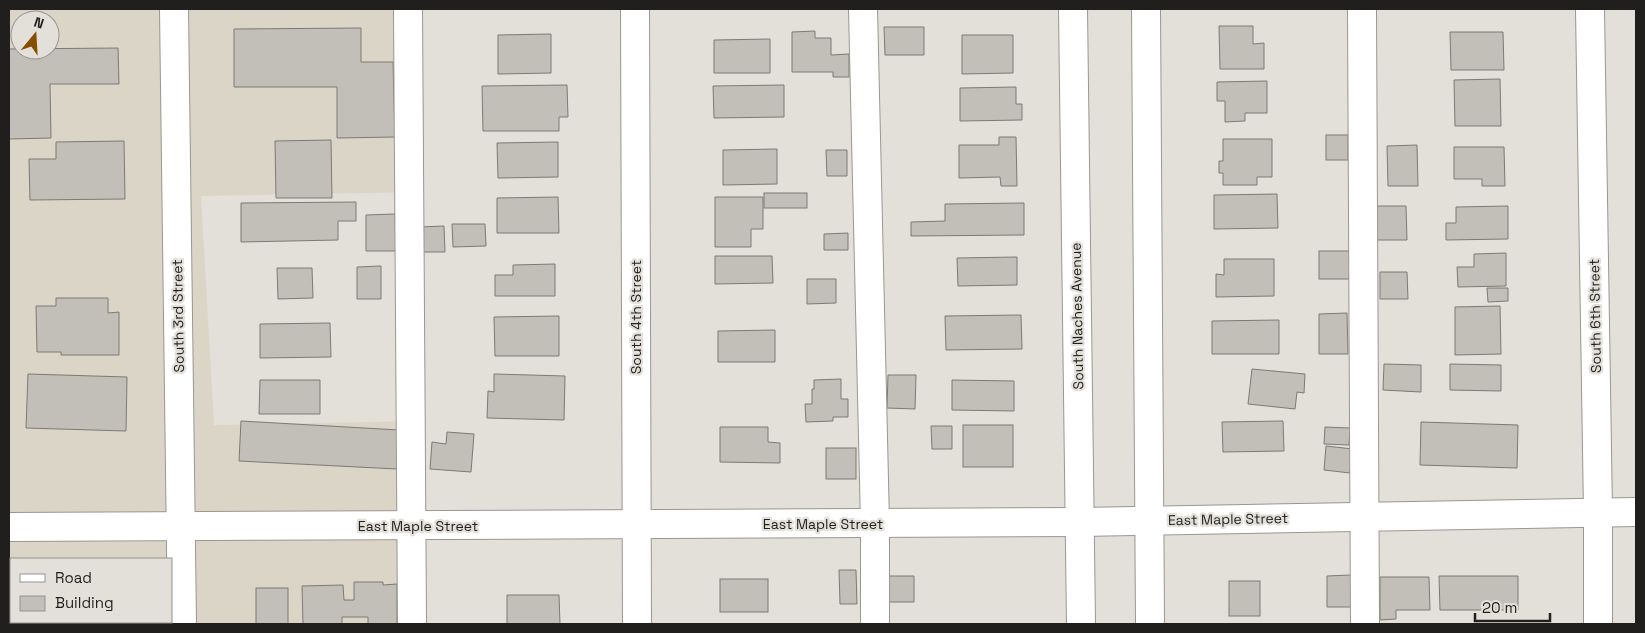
<svg xmlns="http://www.w3.org/2000/svg" width="1645" height="633" font-family="'Space Grotesk',sans-serif">
<rect width="100%" height="100%" fill="#e3e0da"/>
<path fill="#dbd5c7" fill-rule="evenodd" d="M9,9H418L421,192L201,196L214,425L421,421L423,624H9ZM20,20H50V50H20ZM11,559H171V622H11Z"/>
<g fill="#c2bfb9" stroke="#7c7a74">
<polygon points="1219,26 1253,26 1253,44 1264,43 1264,69 1220,69"/>
<polygon points="884,27 924,27 924,55 885,55"/>
<polygon points="361,28 361,62 393,62 395,137 337,138 337,87 234,87 234,29"/>
<polygon points="815,31 815,38 831,38 831,55 849,54 849,77 833,77 833,72 792,72 792,32"/>
<polygon points="1450,32 1503,32 1504,70 1451,70"/>
<polygon points="551,34 551,73 498,74 498,35"/>
<polygon points="962,35 1013,35 1013,73 962,74"/>
<polygon points="770,39 770,73 714,73 714,40"/>
<polygon points="118,48 119,84 50,84 51,138 9,139 9,49"/>
<polygon points="1500,79 1501,126 1455,126 1454,80"/>
<polygon points="1267,81 1267,113 1245,113 1245,121 1225,122 1225,101 1217,101 1217,82"/>
<polygon points="567,85 568,117 559,117 559,131 483,131 482,86"/>
<polygon points="784,85 784,117 714,118 713,86"/>
<polygon points="1016,87 1016,104 1022,104 1022,120 960,121 960,88"/>
<rect x="1326" y="135" width="22" height="25"/>
<polygon points="999,137 1016,137 1017,186 1001,186 1000,177 959,178 959,145 999,145"/>
<polygon points="1223,139 1272,139 1272,177 1257,177 1257,185 1223,185 1223,173 1219,173 1219,161 1223,161"/>
<polygon points="331,140 332,198 276,198 275,141"/>
<polygon points="124,141 125,199 30,200 29,159 56,159 56,142"/>
<polygon points="558,142 558,177 498,178 497,143"/>
<polygon points="1417,145 1418,186 1388,186 1387,146"/>
<polygon points="1454,147 1504,147 1505,186 1482,186 1482,179 1454,179"/>
<polygon points="777,149 777,184 723,185 723,150"/>
<polygon points="826,150 847,150 847,176 827,176"/>
<rect x="764" y="193" width="43" height="15"/>
<polygon points="1277,194 1278,228 1214,229 1214,195"/>
<polygon points="558,197 559,233 497,233 497,198"/>
<polygon points="715,197 763,197 763,229 751,229 751,247 715,247"/>
<polygon points="356,202 356,221 338,221 338,240 241,242 241,203"/>
<polygon points="1024,203 1024,235 911,236 911,222 945,221 945,204"/>
<polygon points="1374,206 1406,206 1407,240 1375,240"/>
<polygon points="1508,206 1508,239 1446,240 1446,223 1456,223 1456,207"/>
<polygon points="395,214 396,251 366,251 366,215"/>
<polygon points="452,224 485,224 486,246 453,247"/>
<polygon points="444,226 445,252 419,252 419,227"/>
<polygon points="848,233 848,250 824,250 824,234"/>
<rect x="1319" y="251" width="36" height="28"/>
<polygon points="1506,253 1506,286 1458,287 1457,267 1474,267 1474,254"/>
<polygon points="715,256 772,256 773,283 715,284"/>
<polygon points="1017,257 1017,285 958,286 957,258"/>
<polygon points="1224,259 1274,259 1274,296 1216,297 1216,274 1224,275"/>
<polygon points="555,264 555,296 495,296 495,275 513,275 513,265"/>
<polygon points="381,266 381,299 357,299 357,267"/>
<polygon points="277,268 312,268 313,298 278,299"/>
<polygon points="1380,272 1407,272 1408,299 1380,299"/>
<polygon points="807,279 836,279 836,303 807,304"/>
<polygon points="1487,288 1508,288 1508,301 1488,302"/>
<polygon points="56,298 108,298 108,313 119,312 119,355 61,355 61,352 37,352 36,306 56,306"/>
<polygon points="1500,306 1501,354 1455,355 1455,307"/>
<polygon points="1347,313 1348,354 1319,354 1319,314"/>
<polygon points="1021,315 1022,349 946,350 945,316"/>
<polygon points="559,316 559,356 495,356 494,317"/>
<polygon points="1279,320 1279,354 1212,354 1212,321"/>
<polygon points="330,323 331,357 260,358 260,324"/>
<polygon points="775,330 775,362 718,362 718,331"/>
<polygon points="1384,364 1421,365 1421,392 1383,390"/>
<polygon points="1450,364 1501,365 1501,391 1450,390"/>
<polygon points="1252,369 1305,374 1304,393 1297,392 1295,409 1248,404"/>
<polygon points="28,374 127,377 126,431 26,428"/>
<polygon points="494,374 565,376 564,420 487,418 488,391 494,392"/>
<polygon points="888,375 916,375 915,409 887,408"/>
<polygon points="841,379 841,399 848,399 848,417 833,417 833,421 806,422 805,404 812,404 812,389 814,389 814,380"/>
<polygon points="260,380 320,380 320,414 259,414"/>
<polygon points="952,380 1014,381 1014,411 952,410"/>
<polygon points="241,421 399,430 397,469 239,461"/>
<polygon points="1283,421 1284,451 1223,452 1222,422"/>
<polygon points="1421,422 1518,425 1517,468 1420,465"/>
<rect x="963" y="425" width="50" height="42"/>
<polygon points="931,426 952,426 952,449 932,449"/>
<polygon points="720,427 768,427 768,442 780,443 780,463 720,462"/>
<polygon points="1325,427 1350,428 1349,445 1324,444"/>
<polygon points="447,432 474,434 471,472 430,469 432,442 446,444"/>
<polygon points="1326,446 1353,449 1350,473 1324,470"/>
<rect x="826" y="448" width="30" height="31"/>
<polygon points="839,570 856,570 857,604 840,604"/>
<polygon points="9,575 11,575 11,622 95,622 95,624 9,624"/>
<polygon points="1351,575 1351,607 1327,607 1327,576"/>
<polygon points="884,576 914,576 914,602 885,602"/>
<polygon points="1439,576 1518,576 1518,610 1440,610"/>
<polygon points="1380,577 1429,577 1430,610 1396,610 1396,619 1380,620"/>
<rect x="720" y="579" width="48" height="33"/>
<rect x="1229" y="581" width="31" height="35"/>
<polygon points="354,582 383,582 383,585 397,584 397,624 368,624 368,617 342,617 342,624 303,624 302,586 343,585 344,600 354,600"/>
<rect x="256" y="588" width="32" height="36"/>
<polygon points="507,595 559,595 560,624 507,624"/>
</g>
<g fill="none" stroke-linecap="round" stroke-linejoin="round">
<defs>
<g id="minor">
<polyline points="174,9 182,624"/>
<polyline points="408,9 412,624"/>
<polyline points="635,9 637,624"/>
<polyline points="863,9 875,523 875,624"/>
<polyline points="1073,9 1081,624"/>
<polyline points="1146,9 1150,624"/>
<polyline points="1362,9 1365,624"/>
<polyline points="1590,9 1598,512 1598,624"/>
<polyline points="9,527 1080,522 1636,512"/>
</g>
</defs>
<use href="#minor" stroke="#9a9791" stroke-width="30"/>
<use href="#minor" stroke="#fff" stroke-width="28"/>
</g>
<g text-anchor="middle" dominant-baseline="central" stroke-width="4.5" stroke-linejoin="round" paint-order="stroke">
<g font-size="14" fill="#201f1d" stroke="#e3e0da">
<text transform="translate(178 316) rotate(-91)">South 3rd Street</text>
<text transform="translate(1077 316) rotate(-91)">South Naches Avenue</text>
<text transform="translate(1595 316) rotate(-91)">South 6th Street</text>
<text transform="translate(636 317) rotate(-90)">South 4th Street</text>
<text transform="translate(1228 519) rotate(-1)">East Maple Street</text>
<text x="823" y="524">East Maple Street</text>
<text x="418" y="526">East Maple Street</text>
</g>
</g>
<rect width="1645" height="633" fill="none" stroke="#201f1d" stroke-width="20"/>
<rect x="10" y="558" width="162" height="65" fill="#e3e0da" stroke="#95938e"/>
<rect x="20" y="574" width="25" height="8" fill="#ffffff" stroke="#95938e"/>
<text x="55" y="583" font-size="15" fill="#201f1d">Road</text>
<rect x="20" y="596" width="25" height="15" fill="#c2bfb9" stroke="#95938e"/>
<text x="55" y="608" font-size="15" fill="#201f1d">Building</text>
<g transform="translate(35 35) rotate(18)"><circle r="24" fill="#e3e0da" stroke="#95938e"/>
<path d="M0-4L9 19L0 12L-9 19Z" fill="#864d00"/>
<text y="-8" font-size="14" font-weight="bold" text-anchor="middle" fill="#201f1d">N</text>
</g>
<path d="M1475 613v8h75v-8" fill="none" stroke="#201f1d" stroke-width="2.5"/>
<text x="1482" y="613" font-size="15" fill="#201f1d" stroke="#e3e0da" stroke-width="4" paint-order="stroke">20 m</text>
</svg>
